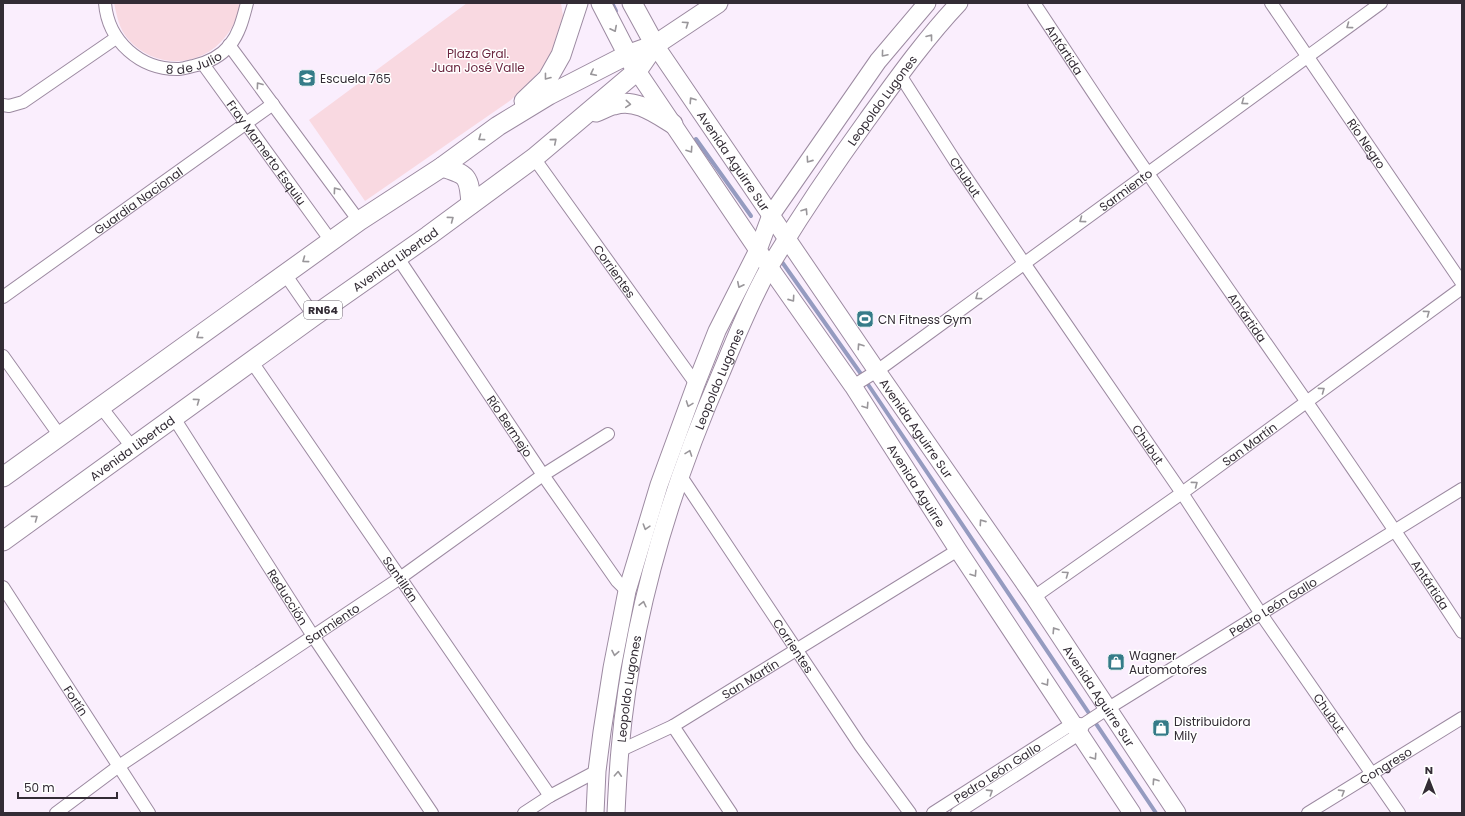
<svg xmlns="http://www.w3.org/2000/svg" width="1465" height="816" font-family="Poppins,sans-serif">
<rect width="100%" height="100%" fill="#faeefd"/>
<g fill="#f9d9e1">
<path d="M114,3H239C240,15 233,27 226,36C202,68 155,70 128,39C119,29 117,16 114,3Z"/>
<polygon points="467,3 561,3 563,16 548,63 511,100 365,201 309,120"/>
</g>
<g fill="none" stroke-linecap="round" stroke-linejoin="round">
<g stroke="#959bc0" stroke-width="4">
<polyline points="612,3 616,11"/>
<polyline points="696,139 751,216"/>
<polyline points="782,262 861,374 1156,813"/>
</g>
<defs>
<g id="minor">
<path id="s1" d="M105,3C108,41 140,70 179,69C183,69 189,67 193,66C207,63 221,56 230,45C240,32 243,18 247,3"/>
<path id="s2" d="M1034,3C1072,60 1109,118 1149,175C1254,327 1361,477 1462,632"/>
<path id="s3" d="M1271,3L1462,283"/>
<polyline points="229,45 359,221"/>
<path id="s4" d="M203,64L331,241"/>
<path id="s5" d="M900,75L955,161L1024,263L1182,493L1261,614L1399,813"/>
<polyline points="3,105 9,106 23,102 116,38"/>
<path id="s6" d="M534,158L696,384"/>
<path id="s7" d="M398,258L543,475L617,581L627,591"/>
<polyline points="285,274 314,316"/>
<path id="s8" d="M3,297L273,104"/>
<polyline points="3,356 60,436"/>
<path id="s9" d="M252,362L550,796"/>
<path id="s10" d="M853,386L877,371L1381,3"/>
<polyline points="101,407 132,447"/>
<path id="s11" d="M174,418L313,636L432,813"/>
<path id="s12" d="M680,475L860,745L910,813"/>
<path id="s13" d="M3,587L149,813"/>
<path id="s14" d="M1034,597L1182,493L1462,288"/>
<polyline points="673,726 731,813"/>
<path id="s15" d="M619,751L673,726L958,550"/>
<path id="s16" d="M56,813L119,766L400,578L543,475L608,434"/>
<polyline points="524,813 550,796 597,771"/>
<path id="s17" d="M933,813L1072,724H1080"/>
<path id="s18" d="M957,813L1079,734L1084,724L1107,709L1462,489"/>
<path id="s19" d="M1308,813L1462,718"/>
</g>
<g id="secondary">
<path id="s20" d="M655,45L877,371L1034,597L1177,813"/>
<path id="s21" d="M637,71L770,268L853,386L958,550L1132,813"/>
<polyline points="595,813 597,771 602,732 612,668 627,591 659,485 696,384 717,331 758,250 771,215 878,61 927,3"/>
<path id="s22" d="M616,813C617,792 618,771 620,750C631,620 669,492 721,373C736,337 751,300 770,266C800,216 833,167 867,120C896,80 925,39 959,3"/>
</g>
<g id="primary">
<polyline points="601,3 633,65"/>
<polyline points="632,3 655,45"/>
<polyline points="524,101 548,78 561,55 578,3"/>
<path d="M596,112C602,110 608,106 614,105C635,98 655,113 673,124"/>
<path d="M442,167C468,175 469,176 471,204"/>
<polyline points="3,477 359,221 442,167 498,126 549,95 627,55 655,45 718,3"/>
<path id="s23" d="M3,541L314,316L428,236L534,158L637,71L655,45"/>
</g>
</defs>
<use href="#minor" stroke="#9c8aa1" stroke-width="14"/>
<use href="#secondary" stroke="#9c8aa1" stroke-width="19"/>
<use href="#primary" stroke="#9c8aa1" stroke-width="21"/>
<use href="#minor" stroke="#fff" stroke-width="12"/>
<use href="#secondary" stroke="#fff" stroke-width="17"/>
<use href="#primary" stroke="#fff" stroke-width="19"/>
</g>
<defs><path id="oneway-chevron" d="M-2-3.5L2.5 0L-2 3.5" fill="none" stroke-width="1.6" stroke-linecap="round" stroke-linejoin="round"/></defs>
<g stroke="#99969a">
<use href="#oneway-chevron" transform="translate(686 24) rotate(-34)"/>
<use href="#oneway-chevron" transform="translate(1349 26) rotate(144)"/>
<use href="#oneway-chevron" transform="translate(614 29) rotate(63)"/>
<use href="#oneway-chevron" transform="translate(930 37) rotate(-52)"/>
<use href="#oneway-chevron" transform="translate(884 54) rotate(130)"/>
<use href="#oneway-chevron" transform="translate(593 73) rotate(153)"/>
<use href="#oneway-chevron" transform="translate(547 77) rotate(128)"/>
<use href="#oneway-chevron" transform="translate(259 85) rotate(-126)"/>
<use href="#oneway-chevron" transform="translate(692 100) rotate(-124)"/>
<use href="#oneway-chevron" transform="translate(1244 102) rotate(144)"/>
<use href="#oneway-chevron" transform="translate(628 104) rotate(5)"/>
<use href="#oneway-chevron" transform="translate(481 138) rotate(144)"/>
<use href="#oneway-chevron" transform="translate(554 141) rotate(-40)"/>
<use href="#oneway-chevron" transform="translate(690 150) rotate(56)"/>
<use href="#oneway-chevron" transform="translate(809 160) rotate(125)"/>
<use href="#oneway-chevron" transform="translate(336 190) rotate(-126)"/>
<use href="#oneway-chevron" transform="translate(805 211) rotate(-57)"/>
<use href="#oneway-chevron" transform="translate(451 219) rotate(-37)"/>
<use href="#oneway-chevron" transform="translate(1082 220) rotate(144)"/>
<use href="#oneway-chevron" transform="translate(305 260) rotate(144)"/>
<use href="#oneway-chevron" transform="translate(740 285) rotate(116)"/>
<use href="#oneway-chevron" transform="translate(978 297) rotate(144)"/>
<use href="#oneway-chevron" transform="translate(792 299) rotate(55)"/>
<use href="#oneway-chevron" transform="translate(1427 313) rotate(-36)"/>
<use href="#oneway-chevron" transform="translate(199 336) rotate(144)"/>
<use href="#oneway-chevron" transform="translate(860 346) rotate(-124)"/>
<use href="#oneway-chevron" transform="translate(1322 390) rotate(-36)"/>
<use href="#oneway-chevron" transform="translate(197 401) rotate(-36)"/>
<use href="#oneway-chevron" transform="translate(689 404) rotate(110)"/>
<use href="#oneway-chevron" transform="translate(866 406) rotate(57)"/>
<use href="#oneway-chevron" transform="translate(689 453) rotate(-70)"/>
<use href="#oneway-chevron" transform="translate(1195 484) rotate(-37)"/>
<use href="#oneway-chevron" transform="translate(35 518) rotate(-36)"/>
<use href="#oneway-chevron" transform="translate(982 522) rotate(-125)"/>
<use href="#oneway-chevron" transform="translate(646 527) rotate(107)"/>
<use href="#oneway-chevron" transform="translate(974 574) rotate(57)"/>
<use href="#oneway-chevron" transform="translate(1066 574) rotate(-35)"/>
<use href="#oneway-chevron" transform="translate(643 604) rotate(-77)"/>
<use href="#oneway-chevron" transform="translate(1055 630) rotate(-123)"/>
<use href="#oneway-chevron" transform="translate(615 653) rotate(101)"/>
<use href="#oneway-chevron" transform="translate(1046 683) rotate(57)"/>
<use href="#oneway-chevron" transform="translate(1094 757) rotate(56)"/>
<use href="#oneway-chevron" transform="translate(618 774) rotate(-87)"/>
<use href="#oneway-chevron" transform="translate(1155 781) rotate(-124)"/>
<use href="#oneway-chevron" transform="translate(990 792) rotate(-33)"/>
<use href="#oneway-chevron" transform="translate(1342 792) rotate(-32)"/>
</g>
<defs>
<symbol id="school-square" viewBox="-11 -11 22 22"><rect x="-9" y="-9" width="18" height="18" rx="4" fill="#357b88" stroke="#fff"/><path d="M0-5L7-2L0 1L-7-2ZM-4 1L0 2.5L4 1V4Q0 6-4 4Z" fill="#fff"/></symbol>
<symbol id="stadium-square" viewBox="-11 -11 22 22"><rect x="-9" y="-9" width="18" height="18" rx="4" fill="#357b88" stroke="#fff"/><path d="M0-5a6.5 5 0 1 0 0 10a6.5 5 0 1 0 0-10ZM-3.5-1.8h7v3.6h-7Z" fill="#fff"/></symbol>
<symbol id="shop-square" viewBox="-11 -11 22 22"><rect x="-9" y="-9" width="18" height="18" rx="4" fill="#357b88" stroke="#fff"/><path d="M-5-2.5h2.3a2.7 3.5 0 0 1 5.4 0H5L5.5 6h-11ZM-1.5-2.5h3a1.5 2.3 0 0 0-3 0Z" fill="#fff"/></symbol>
</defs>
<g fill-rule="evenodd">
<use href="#school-square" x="297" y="68" width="20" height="20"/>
<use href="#stadium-square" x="855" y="309" width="20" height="20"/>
<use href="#shop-square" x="1106" y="652" width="20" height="20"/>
<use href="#shop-square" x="1151" y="718" width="20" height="20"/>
</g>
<g text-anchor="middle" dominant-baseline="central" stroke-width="3" stroke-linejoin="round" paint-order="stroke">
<rect fill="#fff" stroke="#706b72" stroke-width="1" x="304" y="301" width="38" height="18" rx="3"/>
<g font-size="11" font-weight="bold" fill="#332c35">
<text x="323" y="310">RN64</text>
</g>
<g font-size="12" fill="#332c35" stroke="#fff">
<text stroke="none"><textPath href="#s2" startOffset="56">Antártida</textPath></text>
<text stroke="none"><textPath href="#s1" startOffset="125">8 de Julio</textPath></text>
<text stroke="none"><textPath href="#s22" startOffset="773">Leopoldo Lugones</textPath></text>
<text stroke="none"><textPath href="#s3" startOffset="170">Río Negro</textPath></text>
<text stroke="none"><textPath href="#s4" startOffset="109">Fray Mamerto Esquiu</textPath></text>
<text stroke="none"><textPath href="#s20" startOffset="140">Avenida Aguirre Sur</textPath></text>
<text stroke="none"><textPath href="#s5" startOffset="121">Chubut</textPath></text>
<text stroke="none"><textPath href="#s10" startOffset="336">Sarmiento</textPath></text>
<text stroke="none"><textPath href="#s8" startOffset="166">Guardia Nacional</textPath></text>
<text stroke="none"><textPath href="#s23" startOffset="483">Avenida Libertad</textPath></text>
<text stroke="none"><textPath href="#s6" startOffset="139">Corrientes</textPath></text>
<text stroke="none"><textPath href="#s2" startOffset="380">Antártida</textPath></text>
<text stroke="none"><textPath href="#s22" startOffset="449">Leopoldo Lugones</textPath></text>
<text stroke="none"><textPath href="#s7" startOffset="202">Río Bermejo</textPath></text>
<text stroke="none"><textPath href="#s20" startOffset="464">Avenida Aguirre Sur</textPath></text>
<text stroke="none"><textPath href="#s14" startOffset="264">San Martín</textPath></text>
<text stroke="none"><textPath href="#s5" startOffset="445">Chubut</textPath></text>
<text stroke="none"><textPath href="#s23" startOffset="159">Avenida Libertad</textPath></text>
<text stroke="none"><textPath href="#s21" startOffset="500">Avenida Aguirre</textPath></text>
<text stroke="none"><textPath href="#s9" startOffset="263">Santillán</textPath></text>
<text stroke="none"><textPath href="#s2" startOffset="704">Antártida</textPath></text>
<text stroke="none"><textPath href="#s11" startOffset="212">Reducción</textPath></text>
<text stroke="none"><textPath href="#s18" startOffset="379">Pedro León Gallo</textPath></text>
<text stroke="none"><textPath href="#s16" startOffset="335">Sarmiento</textPath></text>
<text stroke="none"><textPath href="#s12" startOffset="205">Corrientes</textPath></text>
<text stroke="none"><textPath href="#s15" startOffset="150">San Martín</textPath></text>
<text stroke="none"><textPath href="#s22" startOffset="125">Leopoldo Lugones</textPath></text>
<text stroke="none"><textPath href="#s20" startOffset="788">Avenida Aguirre Sur</textPath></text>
<text stroke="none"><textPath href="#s13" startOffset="135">Fortín</textPath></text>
<text stroke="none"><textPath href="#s5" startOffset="769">Chubut</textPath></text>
<text stroke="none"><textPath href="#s19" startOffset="91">Congreso</textPath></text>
<text stroke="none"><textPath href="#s17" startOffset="76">Pedro León Gallo</textPath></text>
</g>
<g font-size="12" fill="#6a263f" stroke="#fff">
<text x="478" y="53">Plaza Gral.<tspan x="478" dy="14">Juan José Valle</tspan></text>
</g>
<g font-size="12" fill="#332c35" stroke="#fff" text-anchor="start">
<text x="320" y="78">Escuela 765</text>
<text x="878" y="319">CN Fitness Gym</text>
<text x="1129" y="655">Wagner<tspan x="1129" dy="14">Automotores</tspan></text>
<text x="1174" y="721">Distribuidora<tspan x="1174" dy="14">Mily</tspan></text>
</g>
</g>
<rect width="1465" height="816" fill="none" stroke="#332c35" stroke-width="8"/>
<g transform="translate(1429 780)" stroke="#ffffff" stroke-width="3" paint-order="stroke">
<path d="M0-3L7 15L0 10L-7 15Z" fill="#332c35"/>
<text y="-6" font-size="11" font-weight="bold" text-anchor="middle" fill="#332c35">N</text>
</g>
<path d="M18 792v6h99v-6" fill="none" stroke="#332c35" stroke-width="2"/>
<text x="24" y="792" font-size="12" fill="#332c35" stroke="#ffffff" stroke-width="3" paint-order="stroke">50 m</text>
</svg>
